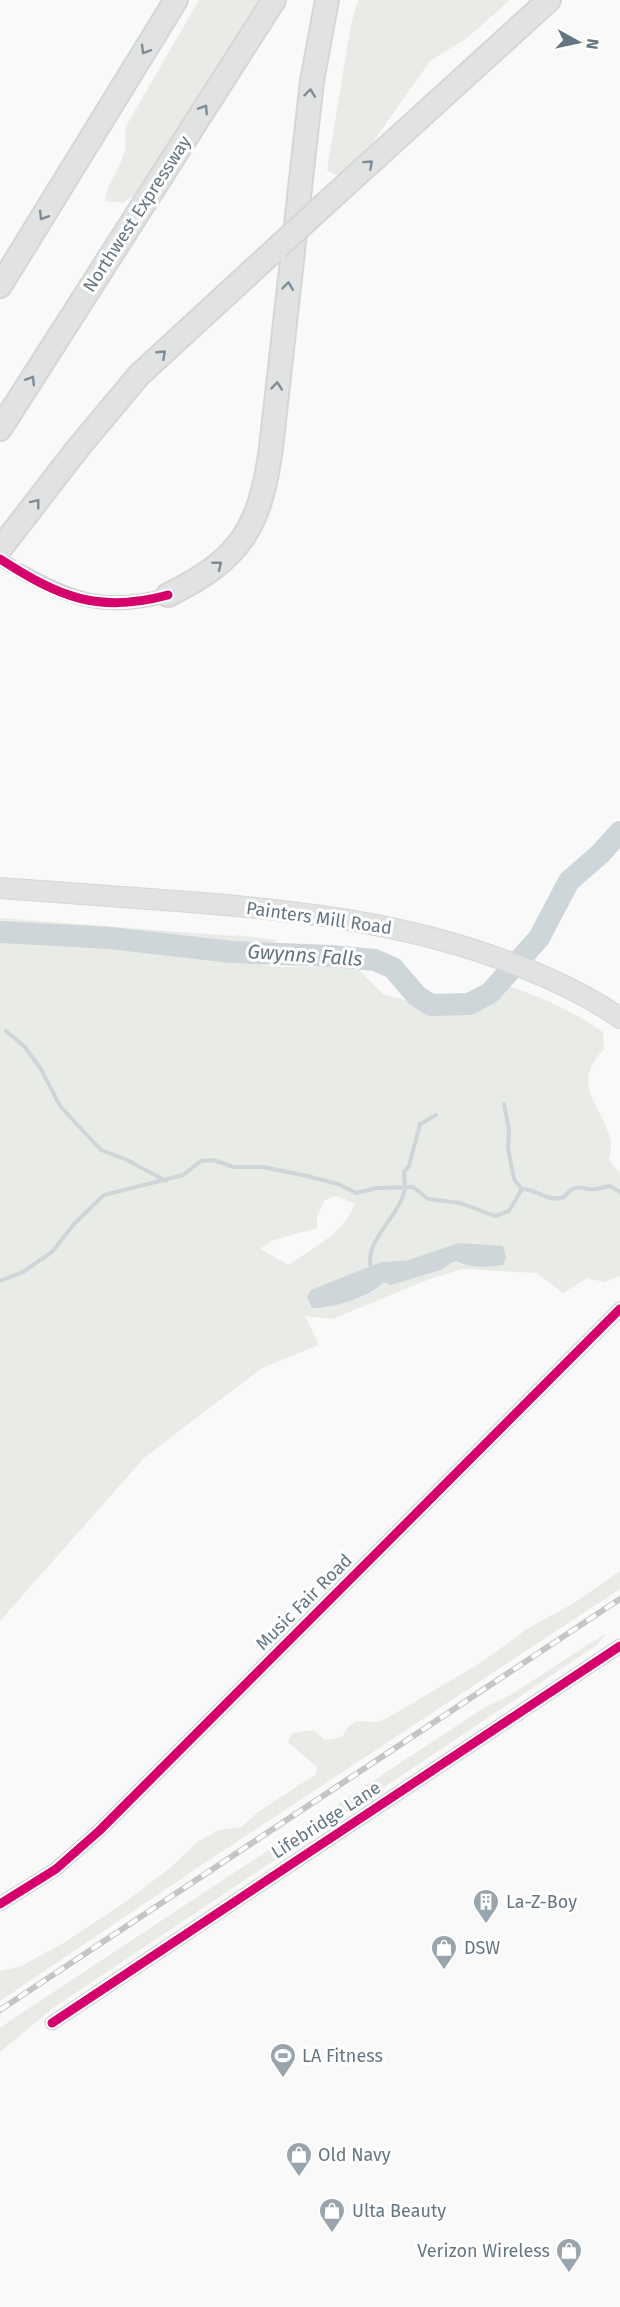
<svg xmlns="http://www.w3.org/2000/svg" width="620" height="2307" font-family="'Fira Sans',sans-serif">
<rect width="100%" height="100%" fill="#f9f9f9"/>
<g fill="#e8ebe6" fill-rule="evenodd">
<path d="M199,0H261L136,194L123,203L105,201C106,187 111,182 117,170C125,156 127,143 125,128Z"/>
<polygon points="358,0 510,0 467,38 430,61 366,152 338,176 327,170 351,24"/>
<path d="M0,918L234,936L237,935L277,940L255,963L273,967H343L359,970L383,994L450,1012L467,1011L505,985C540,996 573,1011 603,1032L604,1049C569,1086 602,1104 611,1141C612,1147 610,1154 609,1160L620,1173V1276L604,1282L587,1278L563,1293L537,1273L462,1269L430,1279L332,1319L305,1316L319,1345L262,1368L144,1458L0,1621ZM336,1196L355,1204C341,1236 316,1245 289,1265L260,1249L271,1241L317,1228V1216L325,1200ZM483,1245L503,1246L464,1265L456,1261L451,1265L388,1283L384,1282C370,1299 343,1302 323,1309L348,1276L381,1262L408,1260L435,1251Z"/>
<polygon points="620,1571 620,1589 197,1868 0,2001 0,1971 19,1967 62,1944 124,1903 170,1868 197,1842 219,1830 241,1827 257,1813 316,1774 317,1767 288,1742 292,1733 313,1730 325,1740 342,1737 348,1727 356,1721 379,1722 389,1717 482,1662 527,1629 574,1603"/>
<polygon points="606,1633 597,1645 53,2008 0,2052 0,2028 14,2018 485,1707 509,1696"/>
</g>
<path fill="#ced6d9" d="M459,1243L503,1246L506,1258L503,1265C486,1267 472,1269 456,1261L440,1270L391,1285L384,1282C371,1297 331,1309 312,1308L307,1297L311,1290L381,1262L408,1260Z"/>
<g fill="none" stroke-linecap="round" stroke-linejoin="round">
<g stroke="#ced6d9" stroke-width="4">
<polyline points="6,1031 25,1047 41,1069 60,1106 101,1150 127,1160 166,1181"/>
<polyline points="504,1104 509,1130 508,1148 511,1164 514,1179 522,1189"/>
<path d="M371,1269C363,1239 402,1216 405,1187C405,1182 404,1177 404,1172L409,1166L420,1124L436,1115"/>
<path d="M0,1281L23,1272L52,1252L74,1224L104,1195L183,1175L201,1161L213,1160L234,1167H263L307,1176L338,1184L356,1193L376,1188L413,1187L428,1199L460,1203L495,1216L509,1211L522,1189C538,1189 547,1203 564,1197C575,1185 575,1187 590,1189C597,1190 604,1187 610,1186L620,1192"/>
</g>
<polyline stroke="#ced6d9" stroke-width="22" points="0,932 110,938 232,952 331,956 375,960 393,968 417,996 431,1005 469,1004 490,993 539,938 569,881 600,854 620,832"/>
<polyline stroke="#d4d8dc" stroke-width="15" stroke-dasharray="15 8" stroke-linecap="butt" points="0,559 20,571"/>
<defs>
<path id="major" d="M0,888C63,893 127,897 190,902C303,911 414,924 519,966C554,980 589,996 620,1018"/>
<g id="highway">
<polyline points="326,203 549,0"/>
<polyline points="0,286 176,0"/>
<polyline points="0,429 274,0"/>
<polyline points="0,549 78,448 139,375 277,248"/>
<path d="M168,595C241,559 260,528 271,448L312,81L327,0"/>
</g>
</defs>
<use href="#major" stroke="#d5d6d7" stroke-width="22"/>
<use href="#highway" stroke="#d5d6d6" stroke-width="26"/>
<g stroke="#cecfd0" stroke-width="15">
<path d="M20,571C74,601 107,612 168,595"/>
<polyline points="0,1904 56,1869 99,1831 620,1309"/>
<polyline points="52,2023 620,1646"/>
</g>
<use href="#major" stroke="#e1e2e2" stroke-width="20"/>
<use href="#highway" stroke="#e1e2e2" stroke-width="22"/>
<defs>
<polyline id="rail" points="0,2010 620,1599"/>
</defs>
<use href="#rail" stroke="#c3c5c6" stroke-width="6"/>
<use href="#rail" stroke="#fff" stroke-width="4" stroke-dasharray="11" stroke-linecap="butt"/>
<defs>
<polyline id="highway-bridge" points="277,248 326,203"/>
</defs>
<use href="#highway-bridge" stroke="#d5d6d6" stroke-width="26" stroke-linecap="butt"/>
<use href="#highway-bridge" stroke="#e1e2e2" stroke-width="22"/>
<defs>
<g id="cycleway">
<path d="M0,559C59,597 98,614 168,595"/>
<polyline points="0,1904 56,1869 99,1831 620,1309"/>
<polyline points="52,2023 620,1646"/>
</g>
</defs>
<use href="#cycleway" stroke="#fff" stroke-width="13"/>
<use href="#cycleway" stroke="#d6006c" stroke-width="9"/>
</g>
<defs><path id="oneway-chevron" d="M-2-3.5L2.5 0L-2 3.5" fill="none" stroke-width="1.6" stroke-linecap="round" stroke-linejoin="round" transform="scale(1.5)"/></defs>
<g stroke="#7e8c96">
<use href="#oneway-chevron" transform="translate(145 50) rotate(121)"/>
<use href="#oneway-chevron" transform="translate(310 93) rotate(-83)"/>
<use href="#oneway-chevron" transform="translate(204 109) rotate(-57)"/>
<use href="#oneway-chevron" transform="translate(369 164) rotate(-42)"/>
<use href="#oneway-chevron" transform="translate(43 216) rotate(122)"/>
<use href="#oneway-chevron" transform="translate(288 286) rotate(-83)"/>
<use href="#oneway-chevron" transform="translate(162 354) rotate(-43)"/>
<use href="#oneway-chevron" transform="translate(31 380) rotate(-58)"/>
<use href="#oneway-chevron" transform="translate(277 386) rotate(-84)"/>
<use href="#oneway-chevron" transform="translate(36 503) rotate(-52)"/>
<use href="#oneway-chevron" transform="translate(218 565) rotate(-39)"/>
</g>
<defs>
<symbol id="building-pin" viewBox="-11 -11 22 30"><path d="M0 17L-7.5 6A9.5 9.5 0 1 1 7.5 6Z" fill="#99a4ac" stroke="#fff"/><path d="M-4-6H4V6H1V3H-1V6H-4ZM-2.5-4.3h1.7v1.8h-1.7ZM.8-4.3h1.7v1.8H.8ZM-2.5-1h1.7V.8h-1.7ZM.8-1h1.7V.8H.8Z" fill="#fff"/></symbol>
<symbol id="shop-pin" viewBox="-11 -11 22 30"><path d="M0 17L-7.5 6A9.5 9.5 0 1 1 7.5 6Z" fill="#99a4ac" stroke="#fff"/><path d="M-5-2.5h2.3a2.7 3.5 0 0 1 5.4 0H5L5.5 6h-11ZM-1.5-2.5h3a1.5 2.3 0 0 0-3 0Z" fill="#fff"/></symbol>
<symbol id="stadium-pin" viewBox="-11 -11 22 30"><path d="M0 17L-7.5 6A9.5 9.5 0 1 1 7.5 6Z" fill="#99a4ac" stroke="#fff"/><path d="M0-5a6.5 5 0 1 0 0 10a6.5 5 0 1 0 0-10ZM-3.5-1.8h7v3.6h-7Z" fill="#fff"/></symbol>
</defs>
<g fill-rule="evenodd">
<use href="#building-pin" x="471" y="1887" width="30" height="40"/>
<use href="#shop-pin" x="429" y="1933" width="30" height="40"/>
<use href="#stadium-pin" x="268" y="2041" width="30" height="40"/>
<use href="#shop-pin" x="284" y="2140" width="30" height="40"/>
<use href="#shop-pin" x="317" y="2196" width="30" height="40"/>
<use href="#shop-pin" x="554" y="2236" width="30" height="40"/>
</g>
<g text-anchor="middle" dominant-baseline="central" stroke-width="6" stroke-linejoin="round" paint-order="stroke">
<g font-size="18" fill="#657683" stroke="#fff">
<text transform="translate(137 214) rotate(-57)">Northwest Expressway</text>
<text transform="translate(319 918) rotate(8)">Painters Mill Road</text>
<text transform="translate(304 1602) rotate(-45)">Music Fair Road</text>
<text transform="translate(326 1820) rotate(-33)">Lifebridge Lane</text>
</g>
<g font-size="18" fill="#657683" stroke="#fff" text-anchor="start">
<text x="506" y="1902">La-Z-Boy</text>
<text x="464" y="1948">DSW</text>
<text x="302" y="2056">LA Fitness</text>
<text x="318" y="2155">Old Navy</text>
<text x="352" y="2211">Ulta Beauty</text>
<text x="550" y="2251" text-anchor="end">Verizon Wireless</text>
</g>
<g font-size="20" font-style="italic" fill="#60757c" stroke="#fff">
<text transform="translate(305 955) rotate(4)">Gwynns Falls</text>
</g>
</g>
<g transform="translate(578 42) rotate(98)" stroke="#ffffff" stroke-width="4.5" paint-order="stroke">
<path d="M0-4.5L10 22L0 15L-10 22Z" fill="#657683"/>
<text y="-9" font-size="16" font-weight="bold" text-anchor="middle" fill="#657683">N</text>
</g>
</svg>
